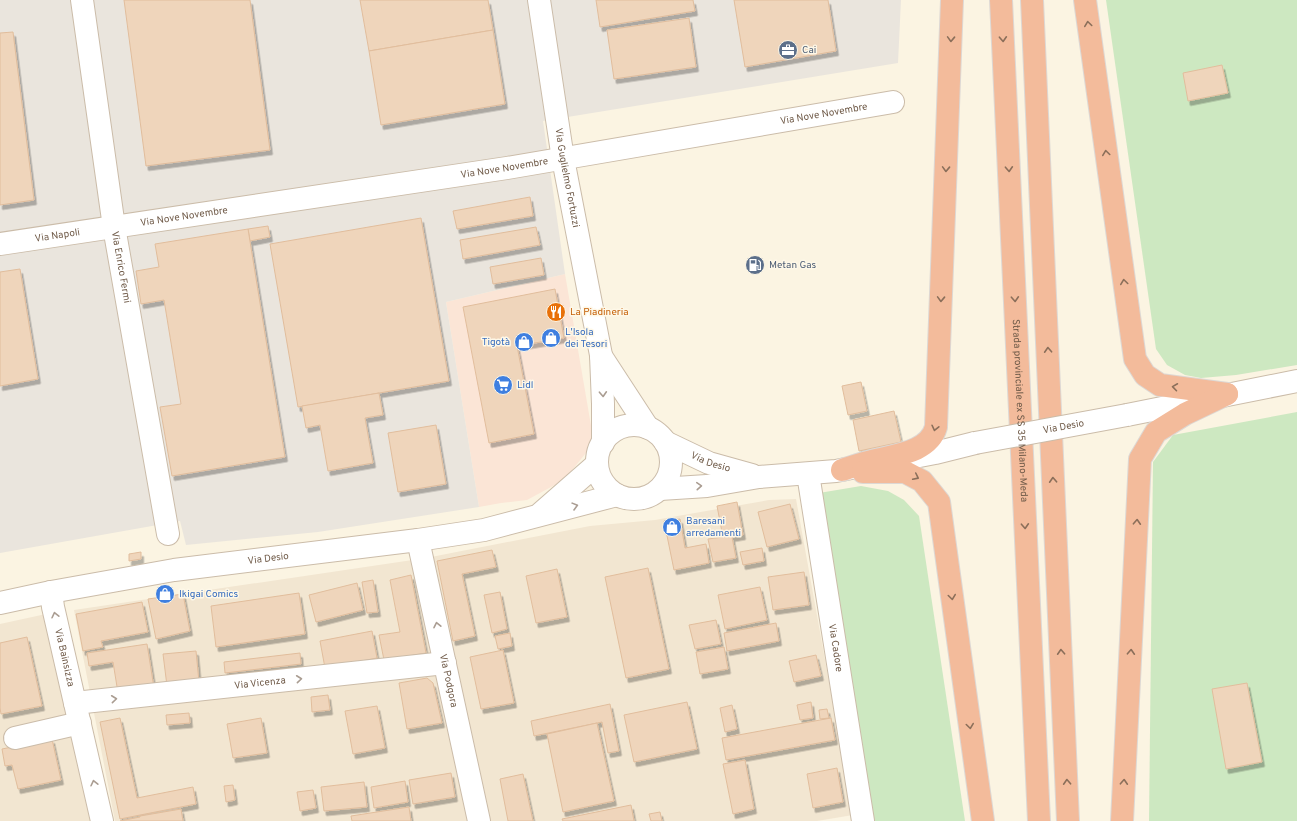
<svg xmlns="http://www.w3.org/2000/svg" width="1297" height="821" font-family="Overpass,sans-serif">
<defs>
<filter id="shadow"><feDropShadow dx="2.5" dy="4.5" stdDeviation="0" flood-color="#0004"/></filter>
</defs>
<rect width="100%" height="100%" fill="#fbf4e2"/>
<g fill="#f2e6d1">
<polygon points="796,499 853,815 817,821 115,821 74,610 426,558 590,526 655,520 769,500"/>
<polygon points="46,614 91,821 0,821 0,624"/>
</g>
<polygon fill="#fbe5d6" points="565,274 594,443 564,480 527,500 501,503 479,507 446,302"/>
<polygon fill="#eae5dd" points="0,0 901,0 898,63 543,121 565,274 446,302 479,507 318,532 186,545 180,521 0,553"/>
<g fill="#cde8c1">
<polygon points="1106,0 1297,0 1297,365 1236,375 1201,378 1185,375 1167,365 1156,349"/>
<polygon points="1297,412 1297,821 1149,821 1153,462 1173,435"/>
<polygon points="861,486 888,491 904,500 919,516 965,821 874,821 819,493"/>
</g>
<g fill="#efd5bb" stroke="#e1bd9c" filter="url(#shadow)">
<polygon points="124,0 250,0 270,150 146,166"/>
<polygon points="360,0 488,0 493,30 369,51"/>
<polygon points="596,0 693,0 695,11 600,27"/>
<polygon points="734,0 828,0 836,51 745,67"/>
<polygon points="689,18 696,67 614,79 607,30"/>
<polygon points="493,30 505,104 381,125 369,51"/>
<polygon points="13,32 34,200 0,205 0,33"/>
<polygon points="1222,65 1228,93 1188,101 1183,73"/>
<polygon points="530,197 533,216 457,229 453,211"/>
<polygon points="421,218 449,381 298,407 270,244"/>
<polygon points="268,226 270,237 250,241 248,229"/>
<polygon points="536,227 540,245 463,259 460,240"/>
<polygon points="248,229 285,457 172,476 160,407 181,404 164,300 141,304 136,271 159,267 155,244"/>
<polygon points="541,258 544,275 493,284 490,267"/>
<polygon points="20,269 38,379 0,386 0,272"/>
<polygon points="555,289 564,338 517,346 534,434 489,443 463,307"/>
<polygon points="861,382 867,411 848,415 842,386"/>
<polygon points="379,393 383,415 365,418 373,463 328,471 320,425 306,428 302,406"/>
<polygon points="894,411 901,442 859,451 853,420"/>
<polygon points="436,425 446,484 398,492 388,433"/>
<polygon points="737,502 743,535 732,537 736,558 713,562 708,539 723,537 717,506"/>
<polygon points="790,504 799,539 767,547 758,512"/>
<polygon points="680,519 685,548 706,544 709,563 674,570 664,521"/>
<polygon points="762,548 764,561 743,565 740,552"/>
<polygon points="492,550 496,567 462,574 475,636 453,641 437,561"/>
<polygon points="141,552 141,559 129,561 129,554"/>
<polygon points="648,568 669,669 626,678 605,577"/>
<polygon points="557,569 567,617 536,623 526,576"/>
<polygon points="804,572 809,605 773,610 768,577"/>
<polygon points="411,575 426,653 384,660 379,635 400,632 390,580"/>
<polygon points="373,580 378,612 367,613 362,582"/>
<polygon points="357,583 363,610 316,622 309,595"/>
<polygon points="760,587 767,620 725,629 718,595"/>
<polygon points="500,592 507,629 492,633 484,595"/>
<polygon points="299,593 305,634 216,647 211,606"/>
<polygon points="183,594 190,631 156,639 148,599"/>
<polygon points="142,602 148,632 101,641 103,647 83,651 76,614"/>
<polygon points="716,620 721,644 695,649 689,625"/>
<polygon points="776,623 779,641 727,651 724,633"/>
<polygon points="372,631 377,658 325,668 320,641"/>
<polygon points="510,633 512,646 498,649 495,636"/>
<polygon points="27,637 42,706 1,714 0,708 0,643"/>
<polygon points="147,644 154,688 118,693 113,662 89,666 87,653"/>
<polygon points="724,647 728,669 700,674 696,652"/>
<polygon points="503,650 514,703 481,709 470,657"/>
<polygon points="196,651 199,682 167,686 163,654"/>
<polygon points="300,653 301,664 225,673 224,662"/>
<polygon points="816,655 821,676 794,682 789,661"/>
<polygon points="427,678 433,683 442,723 407,729 399,683"/>
<polygon points="1247,683 1262,762 1226,769 1212,689"/>
<polygon points="328,695 330,710 312,712 311,697"/>
<polygon points="687,702 697,749 634,762 624,715"/>
<polygon points="811,702 813,718 800,720 797,705"/>
<polygon points="610,704 619,751 608,753 602,722 534,736 531,721"/>
<polygon points="732,705 737,729 725,732 720,708"/>
<polygon points="377,706 385,748 353,754 345,711"/>
<polygon points="827,709 829,718 820,719 819,710"/>
<polygon points="189,713 190,723 167,725 166,715"/>
<polygon points="120,718 137,798 193,787 196,804 120,819 100,722"/>
<polygon points="261,718 267,753 233,758 227,724"/>
<polygon points="831,718 835,740 726,760 722,738"/>
<polygon points="597,723 614,801 563,812 547,734"/>
<polygon points="52,739 61,780 18,789 12,765 5,766 2,749"/>
<polygon points="745,760 754,809 733,814 723,764"/>
<polygon points="837,768 843,802 813,808 807,774"/>
<polygon points="451,773 455,797 413,804 409,780"/>
<polygon points="523,774 533,821 508,821 500,779"/>
<polygon points="405,781 408,802 374,808 371,787"/>
<polygon points="364,782 367,807 324,811 321,787"/>
<polygon points="233,785 235,800 226,802 224,786"/>
<polygon points="313,790 316,808 300,811 297,792"/>
<polygon points="631,805 634,821 563,821 562,819"/>
<polygon points="409,807 411,821 352,821 351,816"/>
<polygon points="181,809 183,821 120,821 140,817 140,816"/>
<polygon points="660,812 662,821 651,821 649,814"/>
</g>
<g fill="none" stroke-linecap="round" stroke-linejoin="round">
<defs>
<g id="minor">
<path id="s1" d="M82,0L114,227L168,534"/>
<path id="s2" d="M539,0L563,159L601,355L603,404V443"/>
<path id="s3" d="M0,244L507,168L893,102"/>
<polyline points="601,356 648,428"/>
<polyline points="1127,415 1297,381"/>
<circle cx="634" cy="462" r="37"/>
<path id="s4" d="M665,442L709,463L752,475"/>
<polyline points="899,460 935,453 975,443"/>
<path id="s5" d="M808,474L863,821"/>
<polyline points="660,489 707,486 759,477 836,471 861,466"/>
<polyline points="541,513 597,464"/>
<path id="s6" d="M418,540L479,821"/>
<path id="s7" d="M51,592L53,607L102,821"/>
<path id="s8" d="M0,603L51,592L174,570L418,540L484,530L617,495"/>
<path id="s9" d="M75,703L445,663"/>
<polyline points="15,738 80,723"/>
</g>
<g id="highway">
<path id="s10" d="M1001,0L1039,821"/>
<polyline points="1032,0 1068,821"/>
<polyline points="1085,0 1135,359 1145,375 1160,385 1227,394"/>
<path d="M842,470C852,467 862,463 872,461C894,455 929,453 936,427L952,0"/>
<polyline points="863,472 905,472 922,481 939,502 983,821"/>
<polyline points="1122,821 1140,459 1156,432 1185,414 1227,394"/>
</g>
</defs>
<use href="#minor" stroke="#cbbca9" stroke-width="24"/>
<use href="#highway" stroke="#ddd8d4" stroke-width="24"/>
<use href="#minor" stroke="#fff" stroke-width="22"/>
<use href="#highway" stroke="#f3bb9b" stroke-width="22"/>
<defs>
<g id="minor-bridge">
<path id="s11" d="M975,443L1127,415"/>
</g>
</defs>
<use href="#minor-bridge" stroke="#cbbca9" stroke-width="24" stroke-linecap="butt"/>
<use href="#minor-bridge" stroke="#fff" stroke-width="22"/>
</g>
<defs><path id="oneway-chevron" d="M-2-3.5L2.5 0L-2 3.5" fill="none" stroke-width="1.6" stroke-linecap="round" stroke-linejoin="round"/></defs>
<g stroke="#8b6f5a">
<use href="#oneway-chevron" transform="translate(1088 24) rotate(-98)"/>
<use href="#oneway-chevron" transform="translate(951 39) rotate(92)"/>
<use href="#oneway-chevron" transform="translate(1003 39) rotate(87)"/>
<use href="#oneway-chevron" transform="translate(1106 153) rotate(-98)"/>
<use href="#oneway-chevron" transform="translate(946 169) rotate(92)"/>
<use href="#oneway-chevron" transform="translate(1009 169) rotate(87)"/>
<use href="#oneway-chevron" transform="translate(1124 282) rotate(-98)"/>
<use href="#oneway-chevron" transform="translate(941 299) rotate(92)"/>
<use href="#oneway-chevron" transform="translate(1015 299) rotate(87)"/>
<use href="#oneway-chevron" transform="translate(1048 350) rotate(-93)"/>
<use href="#oneway-chevron" transform="translate(1175 387) rotate(-172)"/>
<use href="#oneway-chevron" transform="translate(935 428) rotate(103)"/>
<use href="#oneway-chevron" transform="translate(916 477) rotate(26)"/>
<use href="#oneway-chevron" transform="translate(1053 480) rotate(-93)"/>
<use href="#oneway-chevron" transform="translate(1137 522) rotate(-87)"/>
<use href="#oneway-chevron" transform="translate(1025 526) rotate(87)"/>
<use href="#oneway-chevron" transform="translate(952 597) rotate(82)"/>
<use href="#oneway-chevron" transform="translate(1061 652) rotate(-93)"/>
<use href="#oneway-chevron" transform="translate(1131 652) rotate(-87)"/>
<use href="#oneway-chevron" transform="translate(970 726) rotate(82)"/>
<use href="#oneway-chevron" transform="translate(1067 782) rotate(-93)"/>
<use href="#oneway-chevron" transform="translate(1124 782) rotate(-87)"/>
</g>
<g stroke="#aa9d92">
<use href="#oneway-chevron" transform="translate(603 394) rotate(87)"/>
<use href="#oneway-chevron" transform="translate(699 486) rotate(-4)"/>
<use href="#oneway-chevron" transform="translate(575 506) rotate(-15)"/>
<use href="#oneway-chevron" transform="translate(55 615) rotate(-103)"/>
<use href="#oneway-chevron" transform="translate(437 625) rotate(-102)"/>
<use href="#oneway-chevron" transform="translate(299 679) rotate(-6)"/>
<use href="#oneway-chevron" transform="translate(114 699) rotate(-6)"/>
<use href="#oneway-chevron" transform="translate(94 783) rotate(-103)"/>
</g>
<defs>
<symbol id="office-disc" viewBox="-11 -11 22 22"><circle r="9.5" fill="#5c6f8a" stroke="#fef8e8"/><path d="M-6-3h4V-5.5h4V-3h4V5H-6ZM-1-4.5V-3h2v-1.5ZM-6 0V1H6V0Z" fill="#fff"/></symbol>
<symbol id="fuel-disc" viewBox="-11 -11 22 22"><circle r="9.5" fill="#5c6f8a" stroke="#fef8e8"/><path d="M-5.5-6h7V0h2V4h1.3V-2.5L3-4.5l.8-.8L6-3V5H2.5V1h-1V6h-7ZM-4.2-4.7v3.2H.2V-4.7Z" fill="#fff"/></symbol>
<symbol id="restaurant-disc" viewBox="-11 -11 22 22"><circle r="9.5" fill="#e8710a" stroke="#fef8e8"/><path d="M-5-6h1v4h1v-4h1v4h1v-4h1v5L-1.5 .5V6h-2V.5L-5-1ZM5-6V6H3V1.5H1.5Q1.5-4 5-6Z" fill="#fff"/></symbol>
<symbol id="shop-disc" viewBox="-11 -11 22 22"><circle r="9.5" fill="#3f7fe0" stroke="#fef8e8"/><path d="M-5-2.5h2.3a2.7 3.5 0 0 1 5.4 0H5L5.5 6h-11ZM-1.5-2.5h3a1.5 2.3 0 0 0-3 0Z" fill="#fff"/></symbol>
<symbol id="supermarket-disc" viewBox="-11 -11 22 22"><circle r="9.5" fill="#3f7fe0" stroke="#fef8e8"/><path d="M-6-5.5h2.5l.6 2H6L4.5 2H-2.5L-4.4-4H-6ZM-1.5 3.2a1.3 1.3 0 1 0 .1 0ZM3 3.2a1.3 1.3 0 1 0 .1 0Z" fill="#fff"/></symbol>
</defs>
<g fill-rule="evenodd">
<use href="#office-disc" x="777" y="39" width="22" height="22"/>
<use href="#fuel-disc" x="744" y="254" width="22" height="22"/>
<use href="#restaurant-disc" x="545" y="301" width="22" height="22"/>
<use href="#shop-disc" x="540" y="327" width="22" height="22"/>
<use href="#shop-disc" x="513" y="331" width="22" height="22"/>
<use href="#supermarket-disc" x="492" y="374" width="22" height="22"/>
<use href="#shop-disc" x="661" y="516" width="22" height="22"/>
<use href="#shop-disc" x="154" y="583" width="22" height="22"/>
</g>
<g text-anchor="middle" dominant-baseline="central" stroke-width="3" stroke-linejoin="round" paint-order="stroke">
<g font-size="10" fill="#4e5e75" stroke="#fef8e8" text-anchor="start">
<text x="802" y="50">Cai</text>
<text x="769" y="265">Metan Gas</text>
</g>
<g font-size="10" fill="#715c4a" stroke="#fef8e8">
<text stroke="none"><textPath href="#s3" startOffset="834">Via Nove Novembre</textPath></text>
<text stroke="none"><textPath href="#s3" startOffset="510">Via Nove Novembre</textPath></text>
<text stroke="none"><textPath href="#s2" startOffset="180">Via Guglielmo Fortuzzi</textPath></text>
<text stroke="none"><textPath href="#s3" startOffset="186">Via Nove Novembre</textPath></text>
<text stroke="none"><textPath href="#s3" startOffset="58">Via Napoli</textPath></text>
<text stroke="none"><textPath href="#s1" startOffset="270">Via Enrico Fermi</textPath></text>
<text stroke="none"><textPath href="#s10" startOffset="411">Strada provinciale ex SS 35 Milano-Meda</textPath></text>
<text stroke="none"><textPath href="#s11" startOffset="90">Via Desio</textPath></text>
<text stroke="none"><textPath href="#s4" startOffset="50">Via Desio</textPath></text>
<text stroke="none"><textPath href="#s8" startOffset="272">Via Desio</textPath></text>
<text stroke="none"><textPath href="#s5" startOffset="176">Via Cadore</textPath></text>
<text stroke="none"><textPath href="#s7" startOffset="67">Via Bainsizza</textPath></text>
<text stroke="none"><textPath href="#s6" startOffset="144">Via Podgora</textPath></text>
<text stroke="none"><textPath href="#s9" startOffset="186">Via Vicenza</textPath></text>
</g>
<g font-size="10" fill="#c56008" stroke="#fef8e8" text-anchor="start">
<text x="570" y="312">La Piadineria</text>
</g>
<g font-size="10" fill="#366cbe" stroke="#fef8e8" text-anchor="start">
<text x="565" y="332">L'Isola<tspan x="565" dy="12">dei Tesori</tspan></text>
<text x="510" y="342" text-anchor="end">Tigotà</text>
<text x="517" y="385">Lidl</text>
<text x="686" y="521">Baresani<tspan x="686" dy="12">arredamenti</tspan></text>
<text x="179" y="594">Ikigai Comics</text>
</g>
</g>
</svg>
